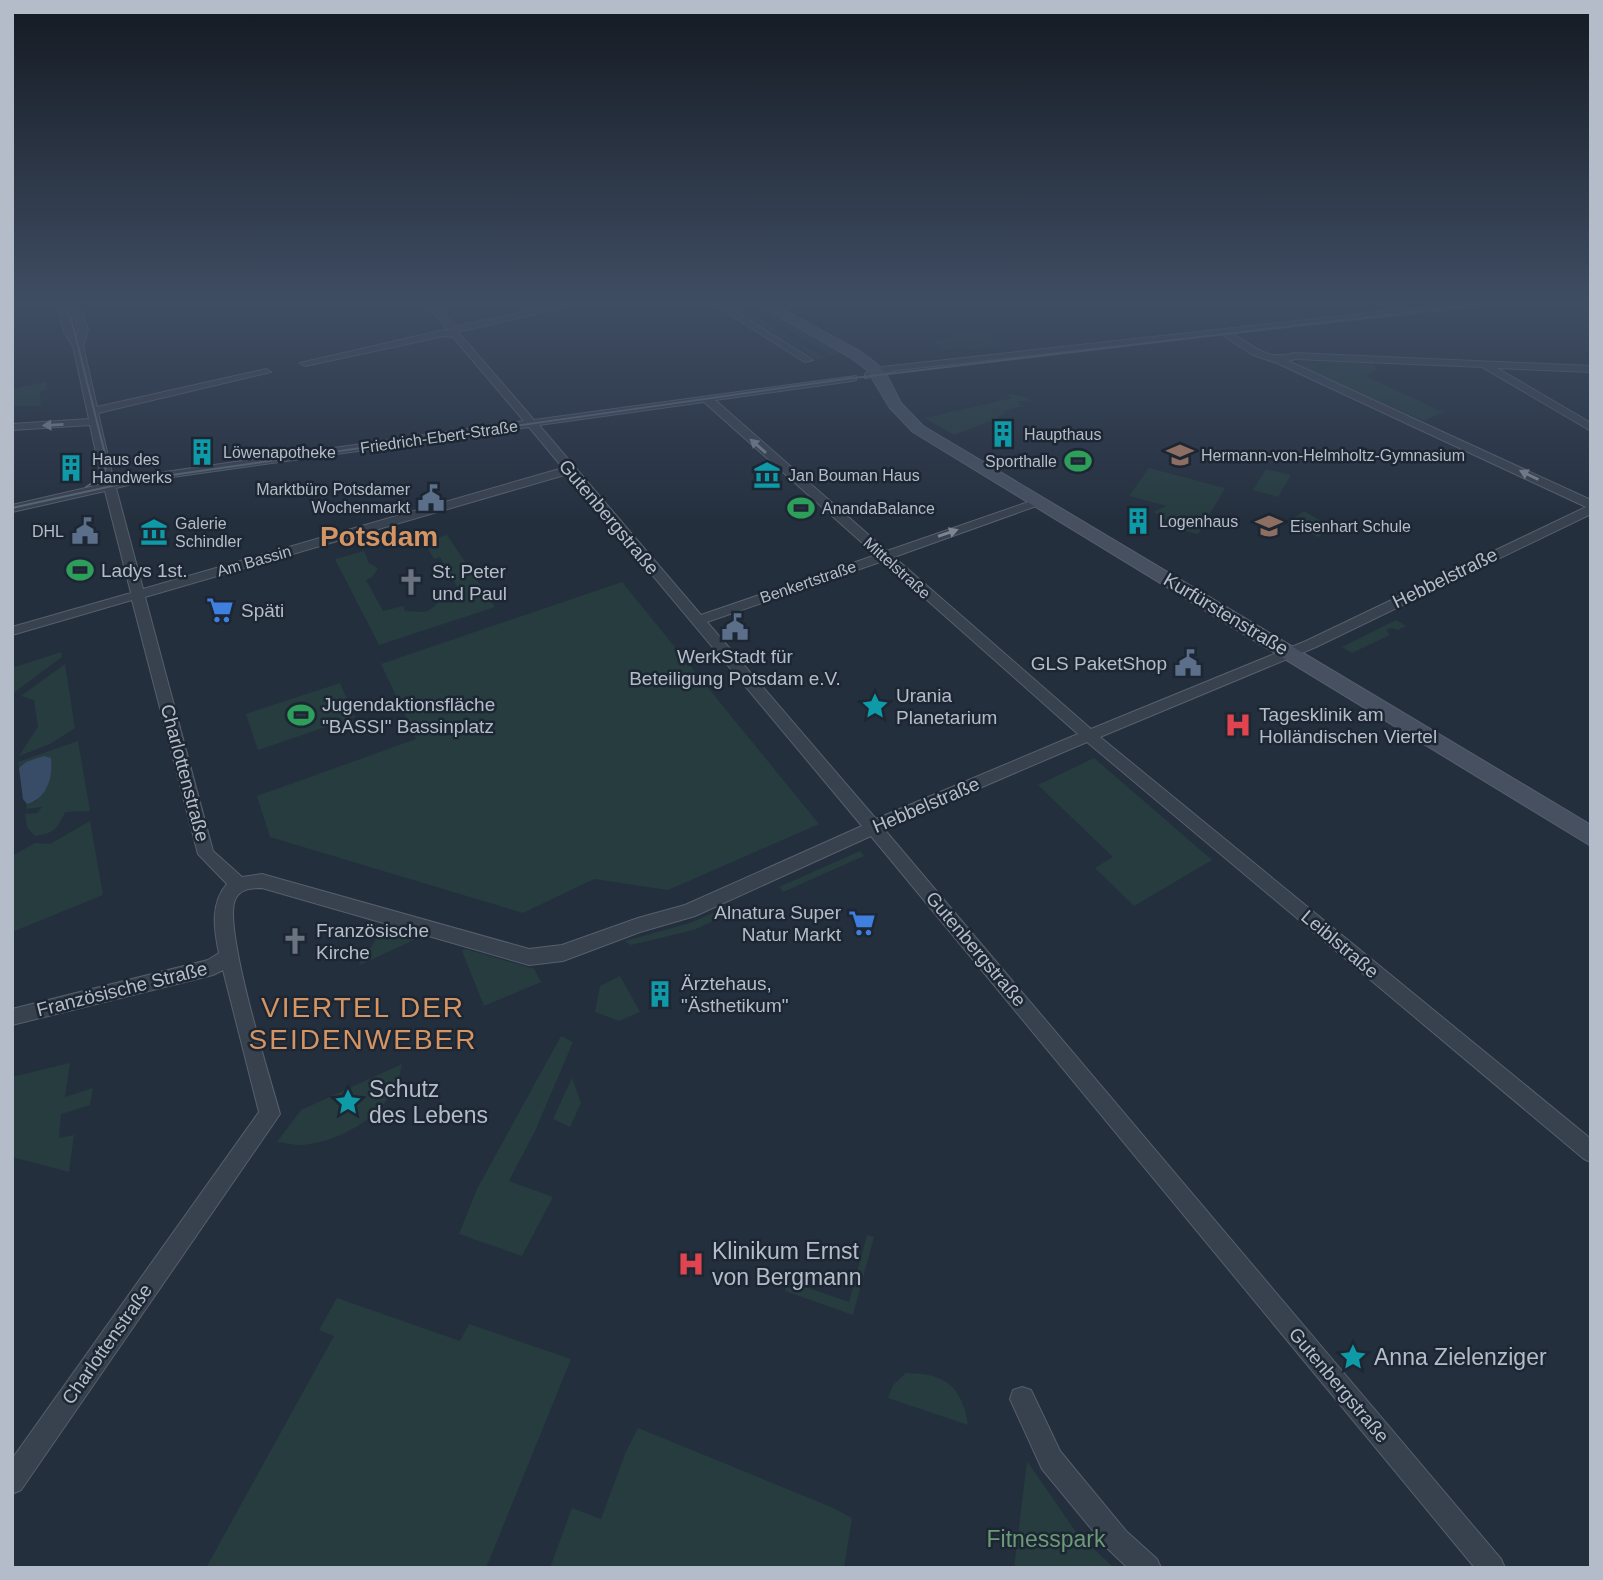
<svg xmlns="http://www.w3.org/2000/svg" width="1603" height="1580" font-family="Helvetica,sans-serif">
<rect width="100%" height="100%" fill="#242f3e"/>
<g fill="#263c3f">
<polygon points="742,302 752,302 844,353 832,356"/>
<polygon points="735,303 825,358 817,359 730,306"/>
<polygon points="980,329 1001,347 969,350 964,346 943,351 934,341"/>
<polygon points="1301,361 1373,363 1377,370 1365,376 1443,412 1424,421 1296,364"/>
<polygon points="46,382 47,389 40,391 41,406 12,406 12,389"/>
<polygon points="1005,393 1026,397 1031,401 1017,401 1022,406 1004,411 1005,413 997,417 999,418 954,435 925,418 1012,398"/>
<polygon points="1149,468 1225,488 1198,534 1185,531 1153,512 1167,506 1129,496"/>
<polygon points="1266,469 1291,475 1278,497 1253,490"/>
<polygon points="1304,511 1333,528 1318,537 1288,522"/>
<path d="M447,535L495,607L379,645L335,559L364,551L369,563L378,568L372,577L366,580L383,611L403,606L405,611C432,612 423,615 443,599L439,594L458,588L440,557L434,559L424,542Z"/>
<polygon points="622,582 819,824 668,890 594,879 523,913 270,837 257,796 416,739 381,664"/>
<polygon points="1396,620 1406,626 1398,630 1391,628 1386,630 1390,635 1352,653 1342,647"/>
<polygon points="61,652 62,657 12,694 12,668"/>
<polygon points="65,664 75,728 50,744 19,756 38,727 34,700 21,696"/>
<polygon points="340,683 355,717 258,750 246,714"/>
<path d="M78,741L90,811L65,812C58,828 54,834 35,836L27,827L25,814L37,813L42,807L26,809L27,804L37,801L26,762L19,768L18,762Z"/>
<polygon points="1094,758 1212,860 1134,906 1095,868 1113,857 1038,785"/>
<polygon points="90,821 103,895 12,932 12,856 35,843 50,844"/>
<polygon points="860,851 864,856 783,892 779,887"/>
<polygon points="731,905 734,911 694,930 631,945 625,941 690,923"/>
<polygon points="386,925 422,936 358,966"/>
<polygon points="466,949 534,969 541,982 484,1006 462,951"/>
<polygon points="620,976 640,1012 619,1021 595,1012 600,986"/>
<polygon points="561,1036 573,1042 535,1131 509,1181 553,1197 522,1256 459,1234 477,1189"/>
<polygon points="70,1063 65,1097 93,1088 90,1105 61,1114 59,1138 74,1135 69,1172 12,1157 12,1077"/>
<path d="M402,1064C395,1110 349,1139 304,1145C296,1146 286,1143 277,1142L301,1110Z"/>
<polygon points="572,1078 581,1103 570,1127 553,1119"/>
<polygon points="867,1235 874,1237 853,1315 785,1291 788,1281 849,1302"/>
<polygon points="337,1298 460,1341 469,1324 571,1359 486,1568 206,1568 334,1336 319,1330"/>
<path d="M906,1373C945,1373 962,1386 968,1425L888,1398L893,1385Z"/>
<polygon points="638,1428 831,1507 852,1518 844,1568 550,1568 572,1508 601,1519 625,1454"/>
<polygon points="1027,1461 1076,1532 1114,1568 1014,1568"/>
</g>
<path fill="#394c67" d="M44,756L51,758C53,778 47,798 27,804L23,799L19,768L26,762Z"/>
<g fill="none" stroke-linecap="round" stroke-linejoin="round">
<defs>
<g id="street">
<path d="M56,302H64L76,336L78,330L70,302H78L88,330L83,346L97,407L266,369L271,372L98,413L114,482L144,475L524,421L453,337L444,336L305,366L300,363L444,330L454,331L447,329L425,302H434L453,325L457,326L572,302H587L458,332L534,420L856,376V380L852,381L715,400L887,551L1034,500H1042V504L894,557L1091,729L1306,641L1586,507L1277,363L1253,355L1221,334L898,370C889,371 869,379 865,378V374L873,368L1467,302H1493L1489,305L1232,333C1254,347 1268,361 1294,353L1591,366V372L1497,368L1591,423V431L1482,367L1295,359L1288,361L1591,500V514L1316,647L1100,737L1591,1139V1162L1584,1159L1087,742L884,829L1501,1559L1505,1568H1475L871,836L695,916L640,932L563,961L529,965L262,888C251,888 239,889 235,900C223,928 270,1078 280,1114L21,1490L12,1494V1459L259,1112L223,970L213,975L12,1025V1009L208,960L219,953C214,930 210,903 227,884L198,854L132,600L12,635V627L131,593L105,491L12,512V505L103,484L90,425L12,430V424L89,419L73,346L64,332ZM704,402L876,555L701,615L539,425ZM529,427L563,468L143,589L116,488L144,481ZM568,474L862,826L685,905L638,918L562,945L529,949L262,874L242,877L213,851L145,597ZM883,561L1078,734L876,819L707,622Z"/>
<polygon points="710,302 720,302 813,360 805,362"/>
<polygon points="1022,1387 1031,1390 1060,1451 1126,1531 1157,1559 1161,1568 1128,1568 1108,1549 1042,1469 1010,1399 1013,1390"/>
</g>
<polygon id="secondary" points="754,302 769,302 861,352 877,364 886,374 901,403 923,426 1591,825 1591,846 913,432 890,408 867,370 851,358"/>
</defs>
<use href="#street" stroke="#565f6c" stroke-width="2"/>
<use href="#secondary" stroke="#565f6c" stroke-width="2"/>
<use href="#street" fill="#38414e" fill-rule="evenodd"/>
<use href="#secondary" fill="#465061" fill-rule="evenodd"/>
<g stroke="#5a6575" stroke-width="2">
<polyline points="67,302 107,462 104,475 86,487"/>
<polyline points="854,378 1496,302"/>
<polyline points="12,508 144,479 852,378"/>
</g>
</g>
<defs><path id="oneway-solid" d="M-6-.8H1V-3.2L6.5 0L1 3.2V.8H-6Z" transform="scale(1.75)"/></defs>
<g fill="#7c8592">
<use href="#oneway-solid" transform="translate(53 425) rotate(177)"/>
<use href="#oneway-solid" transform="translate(758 446) rotate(-139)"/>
<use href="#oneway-solid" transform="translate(1529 475) rotate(-154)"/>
<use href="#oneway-solid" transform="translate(948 533) rotate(-19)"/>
</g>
<linearGradient id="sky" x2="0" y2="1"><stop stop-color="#141a22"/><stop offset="0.58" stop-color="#3f4d63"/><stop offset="1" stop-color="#3f4d63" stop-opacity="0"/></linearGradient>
<rect width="1603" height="523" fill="url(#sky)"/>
<defs>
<symbol id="building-bare" viewBox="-9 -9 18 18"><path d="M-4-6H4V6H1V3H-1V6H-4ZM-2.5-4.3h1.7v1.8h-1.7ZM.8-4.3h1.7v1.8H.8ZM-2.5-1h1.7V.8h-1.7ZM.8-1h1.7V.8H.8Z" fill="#0f9aa8" stroke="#1d2633" stroke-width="2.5" paint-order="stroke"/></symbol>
<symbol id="school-bare" viewBox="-9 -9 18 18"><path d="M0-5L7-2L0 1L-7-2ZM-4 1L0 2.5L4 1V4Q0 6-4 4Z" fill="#8d6e63" stroke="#1d2633" stroke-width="2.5" paint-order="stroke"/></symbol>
<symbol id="stadium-bare" viewBox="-9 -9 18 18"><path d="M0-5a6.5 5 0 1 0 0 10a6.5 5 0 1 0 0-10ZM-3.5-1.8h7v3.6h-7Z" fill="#2e9e5b" stroke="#1d2633" stroke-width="2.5" paint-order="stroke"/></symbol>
<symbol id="museum-bare" viewBox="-9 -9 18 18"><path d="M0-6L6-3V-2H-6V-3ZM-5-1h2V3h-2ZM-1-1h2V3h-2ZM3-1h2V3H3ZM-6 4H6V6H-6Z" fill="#0f9aa8" stroke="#1d2633" stroke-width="2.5" paint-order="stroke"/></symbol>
<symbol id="civic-bare" viewBox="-9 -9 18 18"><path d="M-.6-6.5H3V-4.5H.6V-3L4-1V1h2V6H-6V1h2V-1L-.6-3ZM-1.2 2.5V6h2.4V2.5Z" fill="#5c6f8a" stroke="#1d2633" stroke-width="2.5" paint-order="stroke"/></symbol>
<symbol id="church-bare" viewBox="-9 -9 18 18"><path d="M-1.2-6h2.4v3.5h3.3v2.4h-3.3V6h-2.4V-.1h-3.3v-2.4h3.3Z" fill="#6b7280" stroke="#1d2633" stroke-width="2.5" paint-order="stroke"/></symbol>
<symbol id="supermarket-bare" viewBox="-9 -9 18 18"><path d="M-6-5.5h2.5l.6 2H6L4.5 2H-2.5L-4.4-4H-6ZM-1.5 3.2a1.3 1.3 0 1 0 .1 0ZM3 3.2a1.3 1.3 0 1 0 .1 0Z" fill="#3f7fe0" stroke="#1d2633" stroke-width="2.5" paint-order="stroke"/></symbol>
<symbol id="sight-bare" viewBox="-9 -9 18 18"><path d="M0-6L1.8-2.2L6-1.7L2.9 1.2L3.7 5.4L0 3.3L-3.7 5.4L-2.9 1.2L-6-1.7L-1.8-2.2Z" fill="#0f9aa8" stroke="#1d2633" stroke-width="2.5" paint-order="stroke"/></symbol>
<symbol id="hospital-bare" viewBox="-9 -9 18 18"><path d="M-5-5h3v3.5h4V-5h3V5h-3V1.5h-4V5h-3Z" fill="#e0444e" stroke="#1d2633" stroke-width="2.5" paint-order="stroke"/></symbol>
</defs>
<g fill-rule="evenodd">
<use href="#building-bare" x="984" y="415" width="38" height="38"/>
<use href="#building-bare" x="183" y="433" width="38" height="38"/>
<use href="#school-bare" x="1161" y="436" width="38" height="38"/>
<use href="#stadium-bare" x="1059" y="442" width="38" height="38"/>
<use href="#building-bare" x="52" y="449" width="38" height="38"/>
<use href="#museum-bare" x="748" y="456" width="38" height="38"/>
<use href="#civic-bare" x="412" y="479" width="38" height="38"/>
<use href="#stadium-bare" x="782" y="489" width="38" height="38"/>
<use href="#building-bare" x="1119" y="502" width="38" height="38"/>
<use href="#school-bare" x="1250" y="507" width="38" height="38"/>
<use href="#civic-bare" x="66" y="512" width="38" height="38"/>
<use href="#museum-bare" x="135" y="513" width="38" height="38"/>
<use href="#stadium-bare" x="61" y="551" width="38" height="38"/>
<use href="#church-bare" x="392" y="563" width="38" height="38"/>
<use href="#supermarket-bare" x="201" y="591" width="38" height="38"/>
<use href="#civic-bare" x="716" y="608" width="38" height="38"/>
<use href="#civic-bare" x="1169" y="644" width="38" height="38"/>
<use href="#sight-bare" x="856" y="687" width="38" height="38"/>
<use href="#stadium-bare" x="282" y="696" width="38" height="38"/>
<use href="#hospital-bare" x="1219" y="706" width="38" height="38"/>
<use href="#supermarket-bare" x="843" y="904" width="38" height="38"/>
<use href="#church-bare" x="276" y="922" width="38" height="38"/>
<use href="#building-bare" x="641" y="975" width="38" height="38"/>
<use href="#sight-bare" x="329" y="1083" width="38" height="38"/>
<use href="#hospital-bare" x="672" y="1245" width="38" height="38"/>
<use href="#sight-bare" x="1334" y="1338" width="38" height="38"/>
</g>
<g text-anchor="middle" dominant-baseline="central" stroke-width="5" stroke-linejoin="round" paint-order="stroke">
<g font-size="16" fill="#b4bcc9" stroke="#1d2633" text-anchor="start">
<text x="1024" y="434">Haupthaus</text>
<text x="223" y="452">Löwenapotheke</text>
<text x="1201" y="455">Hermann-von-Helmholtz-Gymnasium</text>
<text x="92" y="459">Haus des<tspan x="92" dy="18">Handwerks</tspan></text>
<text x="1057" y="461" text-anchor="end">Sporthalle</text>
<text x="788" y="475">Jan Bouman Haus</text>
<text x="410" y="489" text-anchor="end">Marktbüro Potsdamer<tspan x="410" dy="18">Wochenmarkt</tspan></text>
<text x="822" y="508">AnandaBalance</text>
<text x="1159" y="521">Logenhaus</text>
<text x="175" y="523">Galerie<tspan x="175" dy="18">Schindler</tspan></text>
<text x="1290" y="526">Eisenhart Schule</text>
<text x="64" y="531" text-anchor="end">DHL</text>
</g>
<g font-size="16" fill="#b4bcc9" stroke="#1d2633">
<text transform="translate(439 437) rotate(-8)">Friedrich-Ebert-Straße</text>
<text transform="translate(254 561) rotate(-16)">Am Bassin</text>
<text transform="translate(897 568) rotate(42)">Mittelstraße</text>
<text transform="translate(808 582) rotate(-19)">Benkertstraße</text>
</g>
<g font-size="19" fill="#b4bcc9" stroke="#1d2633">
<text transform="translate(609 517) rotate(50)">Gutenbergstraße</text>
<text transform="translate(1445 578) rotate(-26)">Hebbelstraße</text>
<text transform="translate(1226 614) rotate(31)">Kurfürstenstraße</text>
<text transform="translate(185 773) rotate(75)">Charlottenstraße</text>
<text transform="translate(926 805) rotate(-23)">Hebbelstraße</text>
<text transform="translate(1340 944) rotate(40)">Leiblstraße</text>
<text transform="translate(976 949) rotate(50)">Gutenbergstraße</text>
<text transform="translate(122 989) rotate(-14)">Französische Straße</text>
<text transform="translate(107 1344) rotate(-55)">Charlottenstraße</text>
<text transform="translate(1339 1385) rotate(50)">Gutenbergstraße</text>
</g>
<g font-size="19" fill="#b4bcc9" stroke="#1d2633" text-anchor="start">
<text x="101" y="570">Ladys 1st.</text>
<text x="432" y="571">St. Peter<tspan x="432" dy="22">und Paul</tspan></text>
<text x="241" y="610">Späti</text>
<text x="735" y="656" text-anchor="middle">WerkStadt für<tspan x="735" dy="22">Beteiligung Potsdam e.V.</tspan></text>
<text x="1167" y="663" text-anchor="end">GLS PaketShop</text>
<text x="896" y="695">Urania<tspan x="896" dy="22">Planetarium</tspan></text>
<text x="322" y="704">Jugendaktionsfläche<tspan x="322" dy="22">"BASSI" Bassinplatz</tspan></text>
<text x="1259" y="714">Tagesklinik am<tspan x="1259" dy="22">Holländischen Viertel</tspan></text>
<text x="841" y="912" text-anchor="end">Alnatura Super<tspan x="841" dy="22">Natur Markt</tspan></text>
<text x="316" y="930">Französische<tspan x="316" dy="22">Kirche</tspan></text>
<text x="681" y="983">Ärztehaus,<tspan x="681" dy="22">"Ästhetikum"</tspan></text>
</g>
<g font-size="23" fill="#b4bcc9" stroke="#1d2633" text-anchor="start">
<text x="369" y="1089">Schutz<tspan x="369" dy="26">des Lebens</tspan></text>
<text x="712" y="1251">Klinikum Ernst<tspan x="712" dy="26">von Bergmann</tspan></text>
<text x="1374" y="1357">Anna Zielenziger</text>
</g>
<g font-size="23" fill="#6b9a76" stroke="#1d2633">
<text x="1046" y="1539">Fitnesspark</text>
</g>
<g font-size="28" font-weight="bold" fill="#d59563" stroke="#1d2633">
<text x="379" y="536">Potsdam</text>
</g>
<g font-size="28" letter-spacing="2" fill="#d59563" stroke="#1d2633">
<text x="363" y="1007">VIERTEL DER<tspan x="363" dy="32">SEIDENWEBER</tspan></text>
</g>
</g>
<rect width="1603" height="1580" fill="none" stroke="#b4bcc9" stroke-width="28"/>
</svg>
